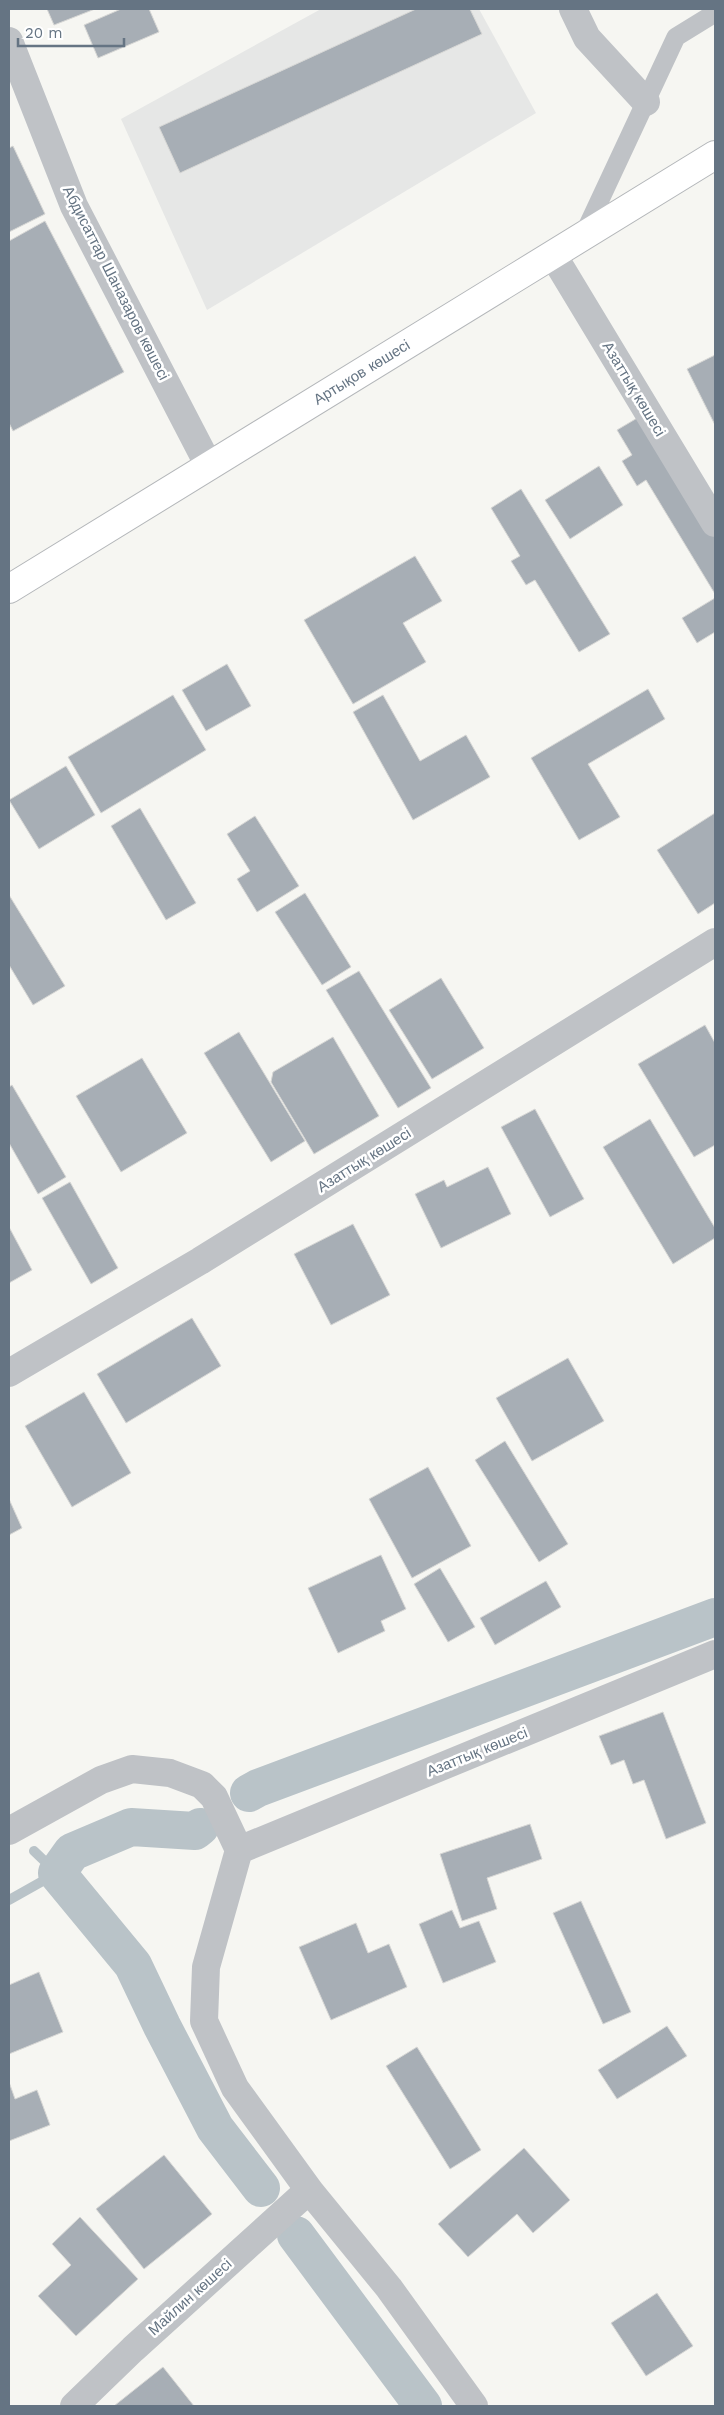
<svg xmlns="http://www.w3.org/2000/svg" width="724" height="2415" font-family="'Work Sans',sans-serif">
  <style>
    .built { fill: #e6e7e6 }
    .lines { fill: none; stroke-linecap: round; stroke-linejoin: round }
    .stream { stroke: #b9c3c8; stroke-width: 10 }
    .canal { stroke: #b9c3c8; stroke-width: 38 }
    .building { fill: #a7aeb5; stroke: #d7d7d5 }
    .trunk-casing { stroke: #b4b7ba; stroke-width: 30 }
    .service { stroke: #bfc2c6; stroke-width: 19 }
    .minor { stroke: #bfc2c6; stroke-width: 28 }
    .trunk { stroke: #fff; stroke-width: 28 }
    .labels { text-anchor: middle; stroke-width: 5; stroke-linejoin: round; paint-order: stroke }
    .street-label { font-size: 15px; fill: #657483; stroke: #fff }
  </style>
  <rect width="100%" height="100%" fill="#f6f6f2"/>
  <!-- built -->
  <path class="built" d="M321 9H479L536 113 207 310 121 119Z"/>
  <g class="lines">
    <!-- stream -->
    <path class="stream" d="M9 1900 57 1873 34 1851"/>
    <!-- canal -->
    <path class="canal" d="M249 1793 258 1788 715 1617
      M200 1827 195 1831 131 1827 72 1852 57 1873 133 1965 162 2026 215 2128 261 2188
      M296 2235 423 2406"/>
  </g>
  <!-- building -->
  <path class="building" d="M47 9H95L54 25Z
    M121 9H149L159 32 98 58 84 25Z
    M416 9H470L482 34 180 173 159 127Z
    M13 146 45 214 9 232V148Z
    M45 221 124 372 13 431 9 423V241Z
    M715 355V425L687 369Z
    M644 414 715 532V594L646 480 637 486 622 461 632 455 617 430Z
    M599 466 623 505 570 539 545 500Z
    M521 489 610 634 579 652 535 580 526 585 511 561 520 556 491 508Z
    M415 556 442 601 403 623 426 662 353 704 304 620Z
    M715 598V632L697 643 682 618Z
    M227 664 251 706 206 731 182 690Z
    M648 689 665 719 588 764 620 817 579 840 531 758Z
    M173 695 206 750 101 813 68 757Z
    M383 695 420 761 466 735 490 777 413 820 353 712Z
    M66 766 95 815 39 849 9 800Z
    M140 808 196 903 166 920 111 826Z
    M715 813V903L698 914 657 850Z
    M255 816 299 886 257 912 237 879 250 871 227 834Z
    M305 893 351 967 322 985 275 912Z
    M9 895 65 986 33 1005 9 965Z
    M359 971 431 1088 398 1108 326 990Z
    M441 978 484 1048 432 1079 389 1010Z
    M705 1025 715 1043V1145L694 1157 638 1064Z
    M239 1032 305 1141 271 1162 204 1053Z
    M333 1037 379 1116 314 1154 271 1082 273 1072Z
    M142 1058 187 1133 121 1172 76 1096Z
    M12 1085 66 1177 38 1194 9 1143V1087Z
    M535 1109 584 1199 550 1217 501 1127Z
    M650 1119 715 1228V1238L673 1264 603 1147Z
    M488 1167 511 1214 441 1248 415 1194 444 1180 447 1187Z
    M70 1182 118 1268 91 1284 42 1198Z
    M353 1224 390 1295 331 1325 294 1254Z
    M9 1227 32 1270 9 1283Z
    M192 1318 221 1366 126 1423 97 1374Z
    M568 1358 604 1421 532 1461 496 1398Z
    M84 1392 131 1473 72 1507 25 1426Z
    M505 1441 568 1544 539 1562 475 1460Z
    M428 1467 471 1546 412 1578 369 1499Z
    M9 1499 22 1528 9 1535Z
    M381 1555 406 1609 381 1621 385 1631 338 1653 308 1588Z
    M440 1568 475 1627 448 1642 414 1584Z
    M546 1581 561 1607 495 1645 480 1618Z
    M663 1712 706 1823 666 1839 644 1780 633 1784 624 1760 611 1765 599 1736Z
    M530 1824 542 1859 487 1878 497 1909 462 1921 440 1854Z
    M581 1901 631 2012 603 2024 553 1913Z
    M452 1910 460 1928 479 1921 496 1962 443 1983 419 1924Z
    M356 1923 368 1953 389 1944 407 1987 331 2020 299 1947Z
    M39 1972 63 2032 9 2054V1985Z
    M667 2026 687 2056 617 2099 598 2070Z
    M417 2047 481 2150 450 2169 386 2066Z
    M9 2082 15 2099 37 2090 50 2125 9 2141Z
    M524 2148 570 2200 533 2233 517 2214 468 2257 438 2224Z
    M164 2155 212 2214 144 2269 96 2209Z
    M80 2217 138 2279 76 2336 38 2296 71 2265 52 2244Z
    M657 2293 693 2346 646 2376 611 2323Z
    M163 2367 194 2406H114Z"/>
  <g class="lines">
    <!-- trunk casing -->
    <g class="trunk-casing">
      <g id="trunk">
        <path id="s1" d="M9 589 715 155"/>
      </g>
    </g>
    <!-- service -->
    <path class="service" d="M583 236 676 37 715 13"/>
    <!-- minor -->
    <path class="minor" d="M573 9 587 38 646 102
      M9 41 74 206 209 466
      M553 255 715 523
      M9 1373 200 1261 715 942
      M9 1831 101 1780 132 1769 170 1773 202 1785 214 1797 239 1850 206 1967 204 2021 235 2088 309 2190 389 2288 474 2406
      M239 1850 715 1654
      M74 2406 133 2349 309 2190"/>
    <!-- trunk -->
    <use href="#trunk" class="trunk"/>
  </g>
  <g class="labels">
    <!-- street labels -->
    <g class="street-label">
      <text transform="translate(116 283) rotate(63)" y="5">Абдисаттар Шаназаров көшесі</text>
      <text dy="5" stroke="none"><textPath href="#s1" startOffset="414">Артықов көшесі</textPath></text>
      <text transform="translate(634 389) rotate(59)" y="5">Азаттық көшесі</text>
      <text transform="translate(364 1160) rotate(-32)" y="5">Азаттық көшесі</text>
      <text transform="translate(477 1752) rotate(-22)" y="5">Азаттық көшесі</text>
      <text transform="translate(190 2297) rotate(-42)" y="5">Майлин көшесі</text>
    </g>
  </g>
  <!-- border -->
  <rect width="724" height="2415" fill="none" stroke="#657483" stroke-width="20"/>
  <!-- scale -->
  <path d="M18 38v8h106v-8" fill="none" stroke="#657483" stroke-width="2.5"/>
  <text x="25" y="38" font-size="15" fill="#657483" stroke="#ffffff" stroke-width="4" paint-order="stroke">20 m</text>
</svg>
